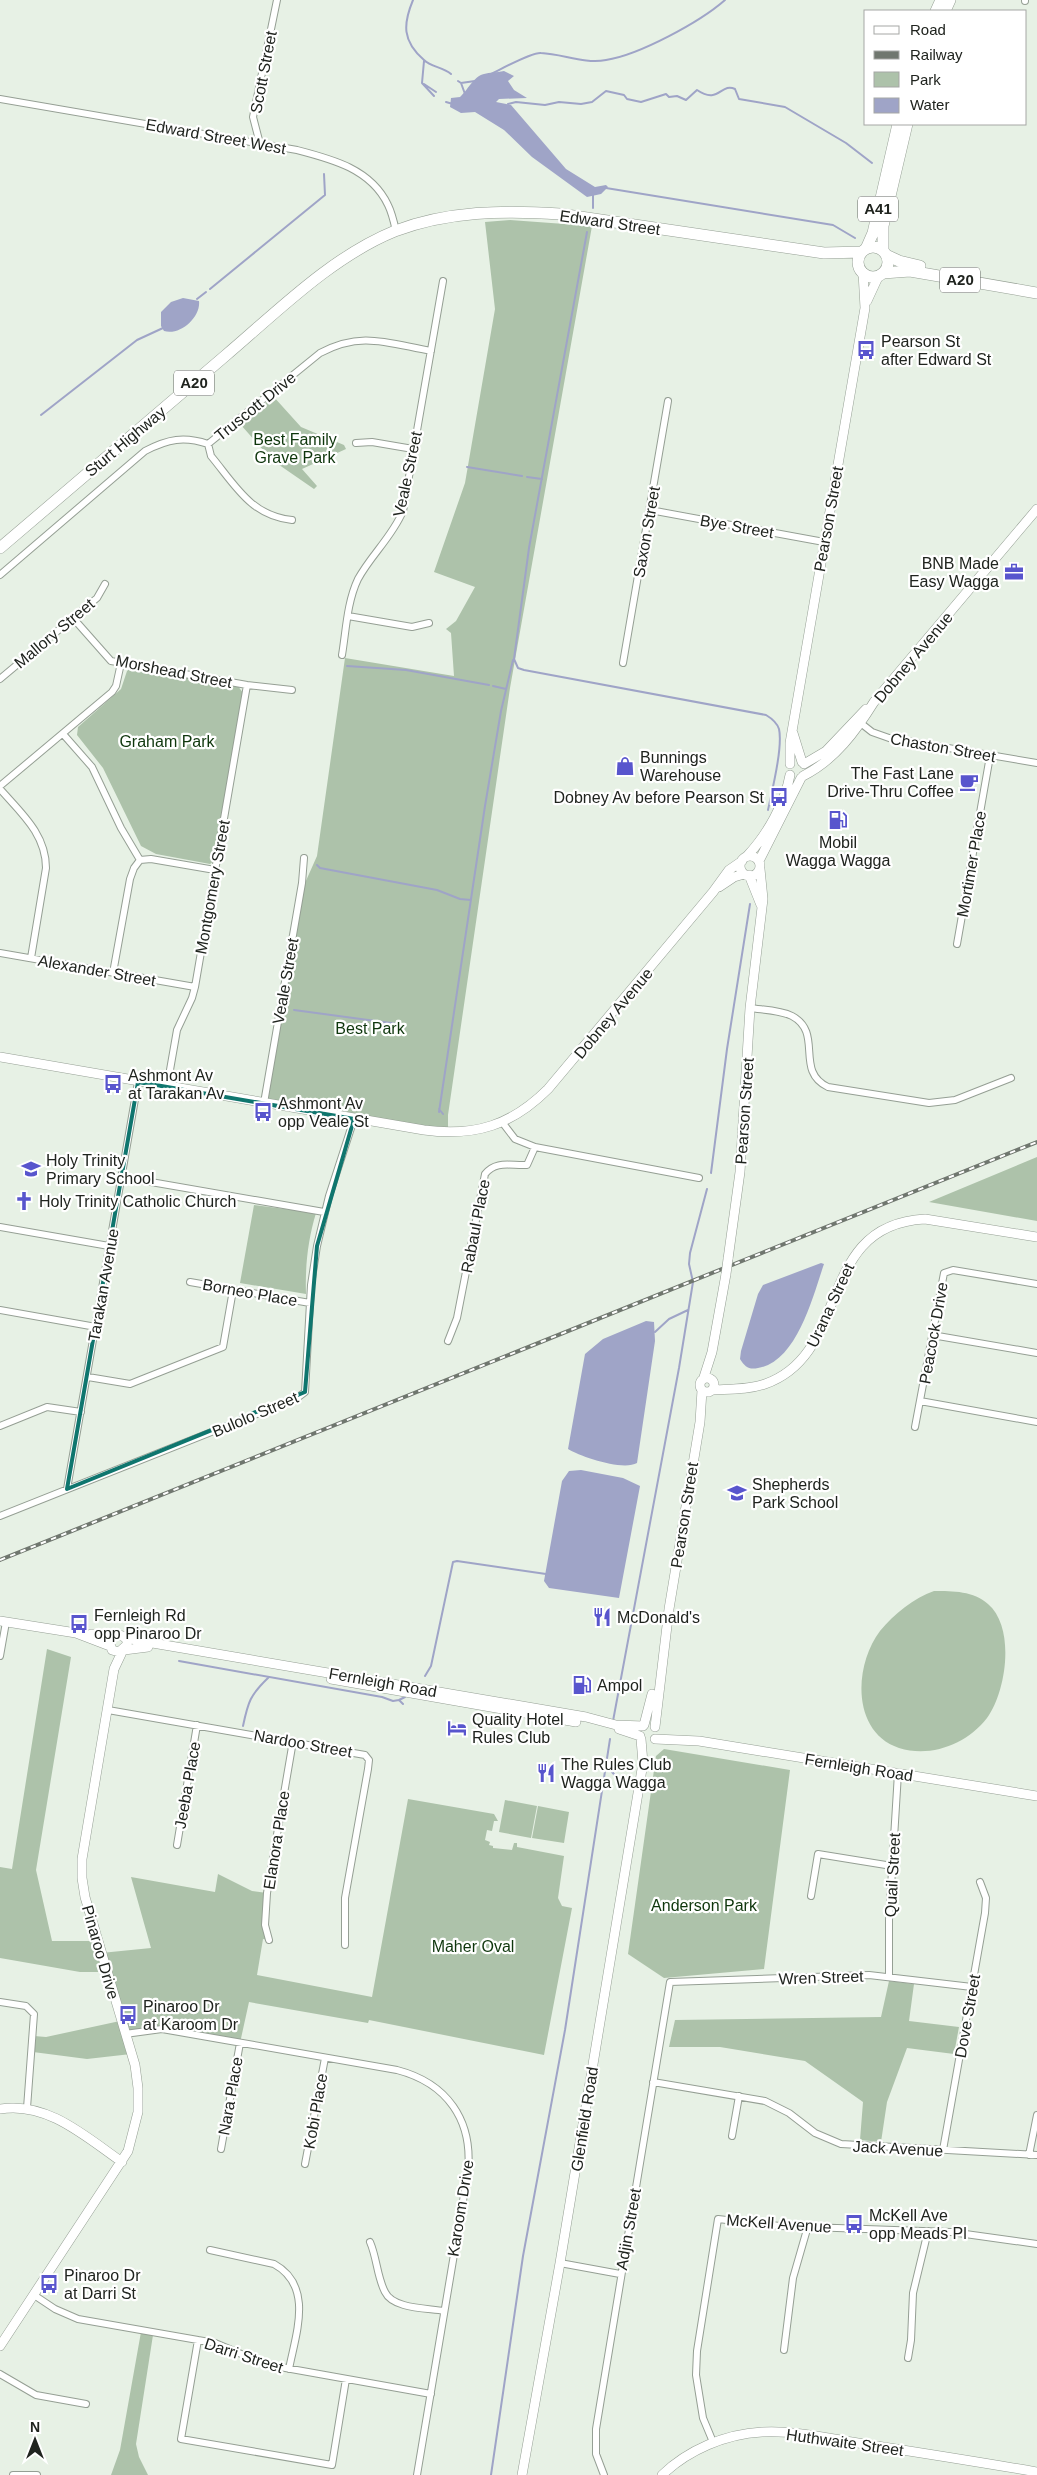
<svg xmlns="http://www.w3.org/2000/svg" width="1037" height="2475" font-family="Arial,sans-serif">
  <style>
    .green { fill: #adc2aa }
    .water { fill: #9fa4c7 }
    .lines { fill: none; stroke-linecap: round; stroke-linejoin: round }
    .stream { stroke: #9fa4c7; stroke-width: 2 }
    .street-casing { stroke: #959f94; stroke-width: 8 }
    .secondary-casing { stroke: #959f94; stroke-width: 10 }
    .highway-casing { stroke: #959f94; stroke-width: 12 }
    .street { stroke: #fff; stroke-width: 6 }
    .secondary { stroke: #fff; stroke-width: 9 }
    .highway { stroke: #fff; stroke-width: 11 }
    .rail-casing { stroke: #70776f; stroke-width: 4 }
    .rail { stroke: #fff; stroke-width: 2; stroke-dasharray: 5.5; stroke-linecap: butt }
    .secondary-bridge-casing { stroke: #959f94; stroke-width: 10; stroke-linecap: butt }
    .secondary-bridge { stroke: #fff; stroke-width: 9 }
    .marked { fill: none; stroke: #0f766e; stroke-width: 4; stroke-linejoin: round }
    .labels { text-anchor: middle; stroke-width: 4.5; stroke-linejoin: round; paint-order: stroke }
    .shield { fill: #fff; stroke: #636662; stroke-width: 1 }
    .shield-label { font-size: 15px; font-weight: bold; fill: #20241f }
    .street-label { font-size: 16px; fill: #20241f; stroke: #fff }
    .poi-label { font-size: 16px; fill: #20241f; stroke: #fff; text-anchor: start }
    .park-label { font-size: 16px; fill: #0e360c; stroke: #fff }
  </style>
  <rect width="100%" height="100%" fill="#e7f1e5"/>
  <!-- green -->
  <path class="green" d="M510 220 592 226 510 688 448 1115V1129L266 1102 305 883 317 856 345 658 454 676 451 633 446 629 456 621 475 587 434 572 465 483 495 309 485 222Z
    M273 396 301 427 344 445 346 449 302 469 317 486 314 489 272 460 241 425Z
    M133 666 238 686 243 693 214 861 210 864 156 854 141 846 103 768 77 735 78 727 121 689 127 671Z
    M1037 1157V1221L929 1202Z
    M254 1205 316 1213C308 1239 305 1267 306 1294L240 1283Z
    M934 1591C953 1591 974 1591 988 1604 1016 1628 1006 1692 987 1718 967 1744 931 1758 899 1748 851 1732 854 1665 880 1631 894 1614 914 1598 934 1591Z
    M47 1649 71 1657 36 1870 52 1941H97L101 1953 151 1948 131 1877 215 1892 218 1874 252 1891 267 1893 265 1925 269 1940 263 1939 257 1975 372 1997 408 1799 494 1814 498 1821H494L492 1831 487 1830 485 1840 490 1842 489 1845 493 1846V1848L512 1850 514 1843H517V1847L564 1856 558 1898 562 1906 572 1908 544 2055 369 2020 368 2023 249 2002 240 2043 162 2029 125 2034 131 2054 87 2059 33 2052 34 2036 46 2037 120 2021 106 1972H80L0 1958V1867L12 1869Z
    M664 1749 790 1770 764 1969 664 1978 628 1954 656 1756Z
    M505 1800 537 1806 531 1838 499 1832Z
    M538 1806 569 1812 564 1843 532 1838Z
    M889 1981 914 1984 909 2021 959 2027 954 2054 907 2048 887 2102 881 2142 860 2140 863 2102 805 2061 720 2047H669L675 2020 881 2017Z
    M141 2332 153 2335 136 2444 139 2457 148 2475H111L120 2450Z"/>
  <!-- water -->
  <path class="water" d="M504 71 514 76 508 81 514 90 527 98 499 99 496 102 511 105 566 169 595 187 606 185 608 187 601 194 587 197 532 157 504 130 475 112 461 113 450 107 451 98 460 97C467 91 474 76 484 74 490 72 496 73 504 71Z
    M183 298 199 301C201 317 180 336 164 331L161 326V312L171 302Z
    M821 1263 824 1264C813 1296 797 1362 758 1368 749 1370 745 1367 740 1359L741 1351 758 1294 763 1285Z
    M646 1321 654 1322 655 1341 637 1463C623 1471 581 1457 568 1449L585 1354 603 1339Z
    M581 1470 623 1478 640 1486 619 1598 549 1588 544 1581 562 1481 569 1471Z"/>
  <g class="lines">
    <!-- stream -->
    <path class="stream" d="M413 0C403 24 402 41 424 60 431 67 443 67 451 74
      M424 61 422 83 434 96
      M489 75C500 70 531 52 541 53 563 54 584 64 606 60 639 55 700 22 725 0
      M458 81 461 83 475 81
      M461 83 465 94
      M424 84 436 92
      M446 102 453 104
      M508 104 516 102 545 105 559 102 581 104 592 102 606 91 624 95 627 99 641 102 666 94 669 97 677 96 686 100 697 90C719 105 721 82 735 89L739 99 785 107 846 143 872 163
      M606 188 833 225 855 238
      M593 208V193
      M587 232 529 548 514 659 518 668 524 670 766 715C771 718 777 723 779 729 783 747 772 791 768 810
      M210 289 325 195 324 174
      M197 299 206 292
      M41 415 137 340 163 328
      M467 467 522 476
      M527 477 542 479
      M347 666 406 670 489 685
      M493 686 506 689
      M317 865 320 868 437 890 460 899 471 900
      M294 1010 398 1024
      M439 1109 443 1114
      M439 1112 485 806 501 711 513 660
      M711 1173 727 1049 750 904
      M655 1332 669 1319 688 1310
      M179 1661 382 1697 393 1701 399 1700
      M425 1676 431 1666 453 1562 457 1561 546 1574
      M403 1704 399 1700 405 1697
      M613 1721 679 1368 693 1282 689 1264 690 1253 707 1189
      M243 1726C248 1702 250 1695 269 1677
      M607 1766 618 1779
      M491 2475 523 2256 565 2030 610 1739"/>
    <!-- street casing -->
    <g class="street-casing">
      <path id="street" d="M1025 1V0
        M0 99 297 150C332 159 371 169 388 205 392 213 394 222 396 231
        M260 144 253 117 277 0
        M356 443 372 442 413 449
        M208 444 320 353C361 331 387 343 431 351
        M208 444 211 456C235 485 251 516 292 520
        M650 510 824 542
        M0 575 145 451C168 439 184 436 208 444
        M348 616 412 627 429 623
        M73 618 111 661 247 685 292 690
        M342 655C346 631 347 602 358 579 371 555 392 537 403 511L443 281
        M623 663 668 401
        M0 679 97 598 105 584
        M858 721 872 732 889 738 1037 763
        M63 734 92 767 121 828 140 860
        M0 786 112 692 116 686 121 663
        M0 789C21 813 46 834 46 868L31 958
        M140 860 151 859 215 870
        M957 944 990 756
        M0 953 195 987
        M113 973 130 879 134 868 140 860
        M750 1008C764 1010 780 1010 792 1016 824 1033 794 1071 828 1087L929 1103 955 1100 1011 1078
        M167 1087 177 1030 192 998 195 987 247 685
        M264 1103 302 883 304 858
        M502 1122 515 1139 535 1147 699 1178
        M122 1177 324 1212
        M0 1227 109 1246
        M190 1282 310 1303
        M0 1310 96 1327
        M932 1335 1037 1353
        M448 1341 457 1318 485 1174C496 1160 511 1166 527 1165L535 1147
        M88 1377 130 1384 223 1347 233 1290
        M920 1401 1037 1422
        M0 1426 47 1407 81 1412
        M915 1427 944 1273 953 1270 1037 1284
        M67 1489 138 1082
        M0 1516 297 1398 305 1392 311 1285 317 1246 329 1196 354 1119
        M0 1656 6 1622
        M108 1710 365 1755 369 1760 368 1769 345 1898V1945
        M177 1845 197 1725
        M811 1896 818 1854 892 1866
        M269 1940 265 1925 267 1893 293 1741
        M889 1977V1920L898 1773
        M0 2002 26 2006 34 2014 27 2108
        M125 2034 162 2029 397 2070C447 2083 473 2120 468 2171L417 2475
        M653 2082 765 2101 789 2113 815 2133 841 2144 1037 2155
        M732 2136 739 2096
        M221 2149 240 2043
        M943 2150 985 1913 986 1898 980 1882
        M1029 2155 1037 2115
        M305 2164 325 2058
        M370 2242C377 2258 377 2277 385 2292 393 2309 427 2308 444 2311
        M210 2250 274 2264C314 2286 296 2333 289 2369
        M560 2263 620 2274
        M34 2295 55 2309 78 2319 215 2343 258 2361 280 2367 431 2394
        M198 2340 181 2439 332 2465 346 2379
        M784 2350 793 2278 808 2226
        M908 2358 911 2340 913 2293 928 2231
        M0 2374 36 2395 86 2404
        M713 2442 703 2418 696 2375 697 2351 718 2219 780 2226 951 2232 1037 2244
        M13 2475H37
        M604 2475 596 2454V2429L670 1982 869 1975 972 1987"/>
    </g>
    <!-- secondary casing -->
    <g class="secondary-casing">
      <path id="secondary" d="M867 301 879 275
        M793 733 802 762
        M790 764V743L865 308 863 272
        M804 764 826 751 866 709
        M803 776C835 760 856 731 874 702L1037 509
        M747 856C767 835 785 803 790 775
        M740 866a10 10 0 1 1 20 0a10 10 0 1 1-20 0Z
        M759 861 801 778
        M749 875 761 905
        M719 887 734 877 744 874
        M0 1057 424 1130C475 1137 512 1125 548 1089L713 892 729 870 742 861
        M728 1259 740 1172 750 1008 763 899 760 869
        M704 1377 712 1352 726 1274
        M700 1385a7 7 0 1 1 14 0a7 7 0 1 1-14 0Z
        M712 1390C729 1389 748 1390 765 1384 853 1353 814 1225 925 1219L1037 1237
        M0 1621 76 1633 110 1646
        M91 1634 119 1635C125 1636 128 1640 127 1645L119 1652 112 1650 110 1644 112 1638 117 1635
        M123 1636 135 1640 586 1717 616 1725 643 1726
        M124 1650 148 1647
        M331 1679 576 1722
        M644 1725 652 1694
        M655 1727 669 1609 700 1422 702 1390
        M619 1729 640 1736
        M655 1739 699 1741 1037 1796
        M0 2109C47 2101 86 2137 122 2162
        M0 2346 128 2151 138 2112V2088L135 2065 85 1897 82 1878V1859L114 1669 122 1652
        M522 2475 560 2263 643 1763 641 1739
        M662 2475C688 2450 725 2434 762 2432 795 2430 831 2439 864 2444 922 2453 979 2462 1037 2472"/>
    </g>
    <!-- highway casing -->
    <g class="highway-casing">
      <path id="highway" d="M936 11 941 0
        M945 11 950 0
        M858 262a15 15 0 1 1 30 0a15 15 0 1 1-30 0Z
        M866 249 873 233 898 124
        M883 251V226L907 124
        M886 255 899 261 920 266
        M883 273 910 271 1037 293
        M0 548C75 484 150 420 225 356 277 312 331 257 395 231 447 211 505 210 560 214L824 253 862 252"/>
    </g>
    <!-- street -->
    <use href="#street" class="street"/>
    <!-- secondary -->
    <use href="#secondary" class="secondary"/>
    <!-- highway -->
    <use href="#highway" class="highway"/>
    <!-- rail casing -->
    <g class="rail-casing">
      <path id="rail" d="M0 1560 1037 1142"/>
    </g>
    <!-- rail -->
    <use href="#rail" class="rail"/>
    <!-- secondary-bridge casing -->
    <g class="secondary-bridge-casing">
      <path id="secondary-bridge" d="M726 1274 728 1259"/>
    </g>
    <!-- secondary-bridge -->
    <use href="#secondary-bridge" class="secondary-bridge"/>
  </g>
  <!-- marked area -->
  <path class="marked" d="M138 1082 354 1119 317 1246 305 1392 67 1489Z"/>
  <!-- icons -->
  <defs>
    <g id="bus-bare" transform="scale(1.5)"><path d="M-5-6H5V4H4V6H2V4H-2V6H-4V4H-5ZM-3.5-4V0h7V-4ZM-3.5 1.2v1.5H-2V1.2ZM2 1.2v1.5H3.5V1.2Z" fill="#5855cd" stroke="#fff" stroke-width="2.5" paint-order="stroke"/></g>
    <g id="office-bare" transform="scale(1.5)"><path d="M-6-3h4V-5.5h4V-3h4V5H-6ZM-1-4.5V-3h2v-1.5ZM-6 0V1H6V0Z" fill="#5855cd" stroke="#fff" stroke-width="2.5" paint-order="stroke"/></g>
    <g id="shop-bare" transform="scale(1.5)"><path d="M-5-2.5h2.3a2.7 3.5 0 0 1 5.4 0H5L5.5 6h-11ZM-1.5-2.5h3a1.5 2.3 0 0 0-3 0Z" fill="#5855cd" stroke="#fff" stroke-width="2.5" paint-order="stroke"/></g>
    <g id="cafe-bare" transform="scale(1.5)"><path d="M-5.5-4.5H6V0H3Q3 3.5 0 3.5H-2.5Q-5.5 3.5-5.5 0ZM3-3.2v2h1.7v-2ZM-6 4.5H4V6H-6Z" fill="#5855cd" stroke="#fff" stroke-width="2.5" paint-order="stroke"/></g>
    <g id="fuel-bare" transform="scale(1.5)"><path d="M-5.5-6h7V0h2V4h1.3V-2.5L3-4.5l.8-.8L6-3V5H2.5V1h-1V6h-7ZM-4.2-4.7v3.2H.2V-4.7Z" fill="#5855cd" stroke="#fff" stroke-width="2.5" paint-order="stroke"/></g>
    <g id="school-bare" transform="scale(1.5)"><path d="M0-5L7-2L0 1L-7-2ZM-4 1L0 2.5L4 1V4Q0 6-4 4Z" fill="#5855cd" stroke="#fff" stroke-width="2.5" paint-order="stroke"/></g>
    <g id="church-bare" transform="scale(1.5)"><path d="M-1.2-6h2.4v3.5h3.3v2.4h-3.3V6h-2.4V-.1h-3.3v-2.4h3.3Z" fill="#5855cd" stroke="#fff" stroke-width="2.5" paint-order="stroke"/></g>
    <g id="restaurant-bare" transform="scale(1.5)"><path d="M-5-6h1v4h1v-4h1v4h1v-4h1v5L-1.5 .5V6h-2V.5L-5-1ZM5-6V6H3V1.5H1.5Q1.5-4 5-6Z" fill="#5855cd" stroke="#fff" stroke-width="2.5" paint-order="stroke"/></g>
    <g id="hotel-bare" transform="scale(1.5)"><path d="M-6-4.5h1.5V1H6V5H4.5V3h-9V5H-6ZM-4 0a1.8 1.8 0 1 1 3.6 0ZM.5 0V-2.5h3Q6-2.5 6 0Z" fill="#5855cd" stroke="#fff" stroke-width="2.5" paint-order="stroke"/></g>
  </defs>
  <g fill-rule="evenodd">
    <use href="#bus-bare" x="866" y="350"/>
    <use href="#office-bare" x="1014" y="572"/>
    <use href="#shop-bare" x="625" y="766"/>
    <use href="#cafe-bare" x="969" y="782"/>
    <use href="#bus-bare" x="779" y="797"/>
    <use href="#fuel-bare" x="838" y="820"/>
    <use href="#bus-bare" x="113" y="1084"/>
    <use href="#bus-bare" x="263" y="1112"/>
    <use href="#school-bare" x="31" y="1169"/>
    <use href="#church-bare" x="24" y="1201"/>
    <use href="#school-bare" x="737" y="1493"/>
    <use href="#restaurant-bare" x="602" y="1617"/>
    <use href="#bus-bare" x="79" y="1624"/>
    <use href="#fuel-bare" x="582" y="1685"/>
    <use href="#hotel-bare" x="457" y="1728"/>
    <use href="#restaurant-bare" x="546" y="1773"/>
    <use href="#bus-bare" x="128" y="2015"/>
    <use href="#bus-bare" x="854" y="2224"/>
    <use href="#bus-bare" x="49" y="2284"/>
  </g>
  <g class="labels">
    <!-- shield labels -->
    <g class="shield">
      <rect x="858" y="196.5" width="40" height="25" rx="4"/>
      <rect x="940" y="267.5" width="40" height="25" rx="4"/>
      <rect x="174" y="370.5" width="40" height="25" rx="4"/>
    </g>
    <g class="shield-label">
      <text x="878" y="214">A41</text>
      <text x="960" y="285">A20</text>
      <text x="194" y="388">A20</text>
    </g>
    <!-- street labels -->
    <g class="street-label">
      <text transform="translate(263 72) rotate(-79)" y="6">Scott Street</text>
      <text transform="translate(216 136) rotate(10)" y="6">Edward Street West</text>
      <text transform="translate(610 222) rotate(8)" y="6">Edward Street</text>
      <text transform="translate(255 406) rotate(-39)" y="6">Truscott Drive</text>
      <text transform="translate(125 441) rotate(-40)" y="6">Sturt Highway</text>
      <text transform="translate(407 474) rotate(-78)" y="6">Veale Street</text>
      <text transform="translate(828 519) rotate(-80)" y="6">Pearson Street</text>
      <text transform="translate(737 526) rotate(10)" y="6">Bye Street</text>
      <text transform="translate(646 532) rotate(-80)" y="6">Saxon Street</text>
      <text transform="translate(54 633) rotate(-40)" y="6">Mallory Street</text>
      <text transform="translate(913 657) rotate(-50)" y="6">Dobney Avenue</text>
      <text transform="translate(174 671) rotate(11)" y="6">Morshead Street</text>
      <text transform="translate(943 747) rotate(10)" y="6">Chaston Street</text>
      <text transform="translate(971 864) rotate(-80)" y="6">Mortimer Place</text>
      <text transform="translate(212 887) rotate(-80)" y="6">Montgomery Street</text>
      <text transform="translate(97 970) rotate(10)" y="6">Alexander Street</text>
      <text transform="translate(285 981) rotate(-80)" y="6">Veale Street</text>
      <text transform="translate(613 1013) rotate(-50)" y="6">Dobney Avenue</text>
      <text transform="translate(744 1111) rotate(-86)" y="6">Pearson Street</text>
      <text transform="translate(475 1226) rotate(-79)" y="6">Rabaul Place</text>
      <text transform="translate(103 1285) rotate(-80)" y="6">Tarakan Avenue</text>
      <text transform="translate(250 1292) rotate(10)" y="6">Borneo Place</text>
      <text transform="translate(830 1305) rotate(-65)" y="6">Urana Street</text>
      <text transform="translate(933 1333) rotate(-80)" y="6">Peacock Drive</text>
      <text transform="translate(255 1414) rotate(-23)" y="6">Bulolo Street</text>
      <text transform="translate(684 1515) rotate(-81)" y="6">Pearson Street</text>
      <text transform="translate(383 1682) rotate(10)" y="6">Fernleigh Road</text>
      <text transform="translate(303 1743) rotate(10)" y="6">Nardoo Street</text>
      <text transform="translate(859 1767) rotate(9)" y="6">Fernleigh Road</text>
      <text transform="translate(187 1785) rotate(-80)" y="6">Jeeba Place</text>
      <text transform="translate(276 1840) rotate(-81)" y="6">Elanora Place</text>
      <text transform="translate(892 1875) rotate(-87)" y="6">Quail Street</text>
      <text transform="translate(101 1952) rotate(74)" y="6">Pinaroo Drive</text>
      <text transform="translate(821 1977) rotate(-2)" y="6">Wren Street</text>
      <text transform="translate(967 2016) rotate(-80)" y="6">Dove Street</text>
      <text transform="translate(230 2096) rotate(-80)" y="6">Nara Place</text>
      <text transform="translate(315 2111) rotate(-80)" y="6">Kobi Place</text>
      <text transform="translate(584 2119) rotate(-81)" y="6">Glenfield Road</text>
      <text transform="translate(898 2148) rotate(3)" y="6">Jack Avenue</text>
      <text transform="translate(460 2208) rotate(-81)" y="6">Karoom Drive</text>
      <text transform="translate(779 2223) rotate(4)" y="6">McKell Avenue</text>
      <text transform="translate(628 2229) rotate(-80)" y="6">Adjin Street</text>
      <text transform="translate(244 2355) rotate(18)" y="6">Darri Street</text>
      <text transform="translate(845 2442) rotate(8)" y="6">Huthwaite Street</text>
    </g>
    <!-- poi labels -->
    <g class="poi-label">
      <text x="881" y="347">Pearson St<tspan x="881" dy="18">after Edward St</tspan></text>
      <text x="999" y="569" text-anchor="end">BNB Made<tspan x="999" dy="18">Easy Wagga</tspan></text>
      <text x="640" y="763">Bunnings<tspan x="640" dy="18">Warehouse</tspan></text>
      <text x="954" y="779" text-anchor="end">The Fast Lane<tspan x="954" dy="18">Drive-Thru Coffee</tspan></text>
      <text x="764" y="803" text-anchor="end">Dobney Av before Pearson St</text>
      <text x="838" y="848" text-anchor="middle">Mobil<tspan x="838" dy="18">Wagga Wagga</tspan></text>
      <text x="128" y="1081">Ashmont Av<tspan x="128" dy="18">at Tarakan Av</tspan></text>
      <text x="278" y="1109">Ashmont Av<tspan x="278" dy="18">opp Veale St</tspan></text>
      <text x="46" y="1166">Holy Trinity<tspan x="46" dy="18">Primary School</tspan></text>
      <text x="39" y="1207">Holy Trinity Catholic Church</text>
      <text x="752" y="1490">Shepherds<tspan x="752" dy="18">Park School</tspan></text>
      <text x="94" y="1621">Fernleigh Rd<tspan x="94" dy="18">opp Pinaroo Dr</tspan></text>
      <text x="617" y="1623">McDonald's</text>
      <text x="597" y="1691">Ampol</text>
      <text x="472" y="1725">Quality Hotel<tspan x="472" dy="18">Rules Club</tspan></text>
      <text x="561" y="1770">The Rules Club<tspan x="561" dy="18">Wagga Wagga</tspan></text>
      <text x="143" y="2012">Pinaroo Dr<tspan x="143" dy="18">at Karoom Dr</tspan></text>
      <text x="869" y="2221">McKell Ave<tspan x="869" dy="18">opp Meads Pl</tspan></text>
      <text x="64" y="2281">Pinaroo Dr<tspan x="64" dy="18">at Darri St</tspan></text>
    </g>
    <!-- park labels -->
    <g class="park-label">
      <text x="295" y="445">Best Family<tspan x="295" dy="18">Grave Park</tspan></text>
      <text x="167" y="747">Graham Park</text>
      <text x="370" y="1034">Best Park</text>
      <text x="704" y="1911">Anderson Park</text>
      <text x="473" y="1952">Maher Oval</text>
    </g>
  </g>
  <!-- legend -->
  <rect x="864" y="10" width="162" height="115" fill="#ffffff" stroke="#a6a7a5"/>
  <rect x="874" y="26" width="25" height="8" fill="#ffffff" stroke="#a6a7a5"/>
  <text x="910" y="35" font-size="15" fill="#20241f">Road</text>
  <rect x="874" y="51" width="25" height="8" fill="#70776f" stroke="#a6a7a5"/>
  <text x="910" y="60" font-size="15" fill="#20241f">Railway</text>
  <rect x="874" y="72" width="25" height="15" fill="#adc2aa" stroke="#a6a7a5"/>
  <text x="910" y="85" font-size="15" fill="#20241f">Park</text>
  <rect x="874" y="98" width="25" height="15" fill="#9fa4c7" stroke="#a6a7a5"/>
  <text x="910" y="110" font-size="15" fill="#20241f">Water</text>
  <!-- north arrow -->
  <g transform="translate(35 2440)" stroke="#ffffff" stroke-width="4" paint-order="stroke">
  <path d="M0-4L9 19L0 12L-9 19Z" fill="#20241f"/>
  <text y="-8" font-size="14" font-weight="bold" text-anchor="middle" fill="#20241f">N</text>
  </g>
</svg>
